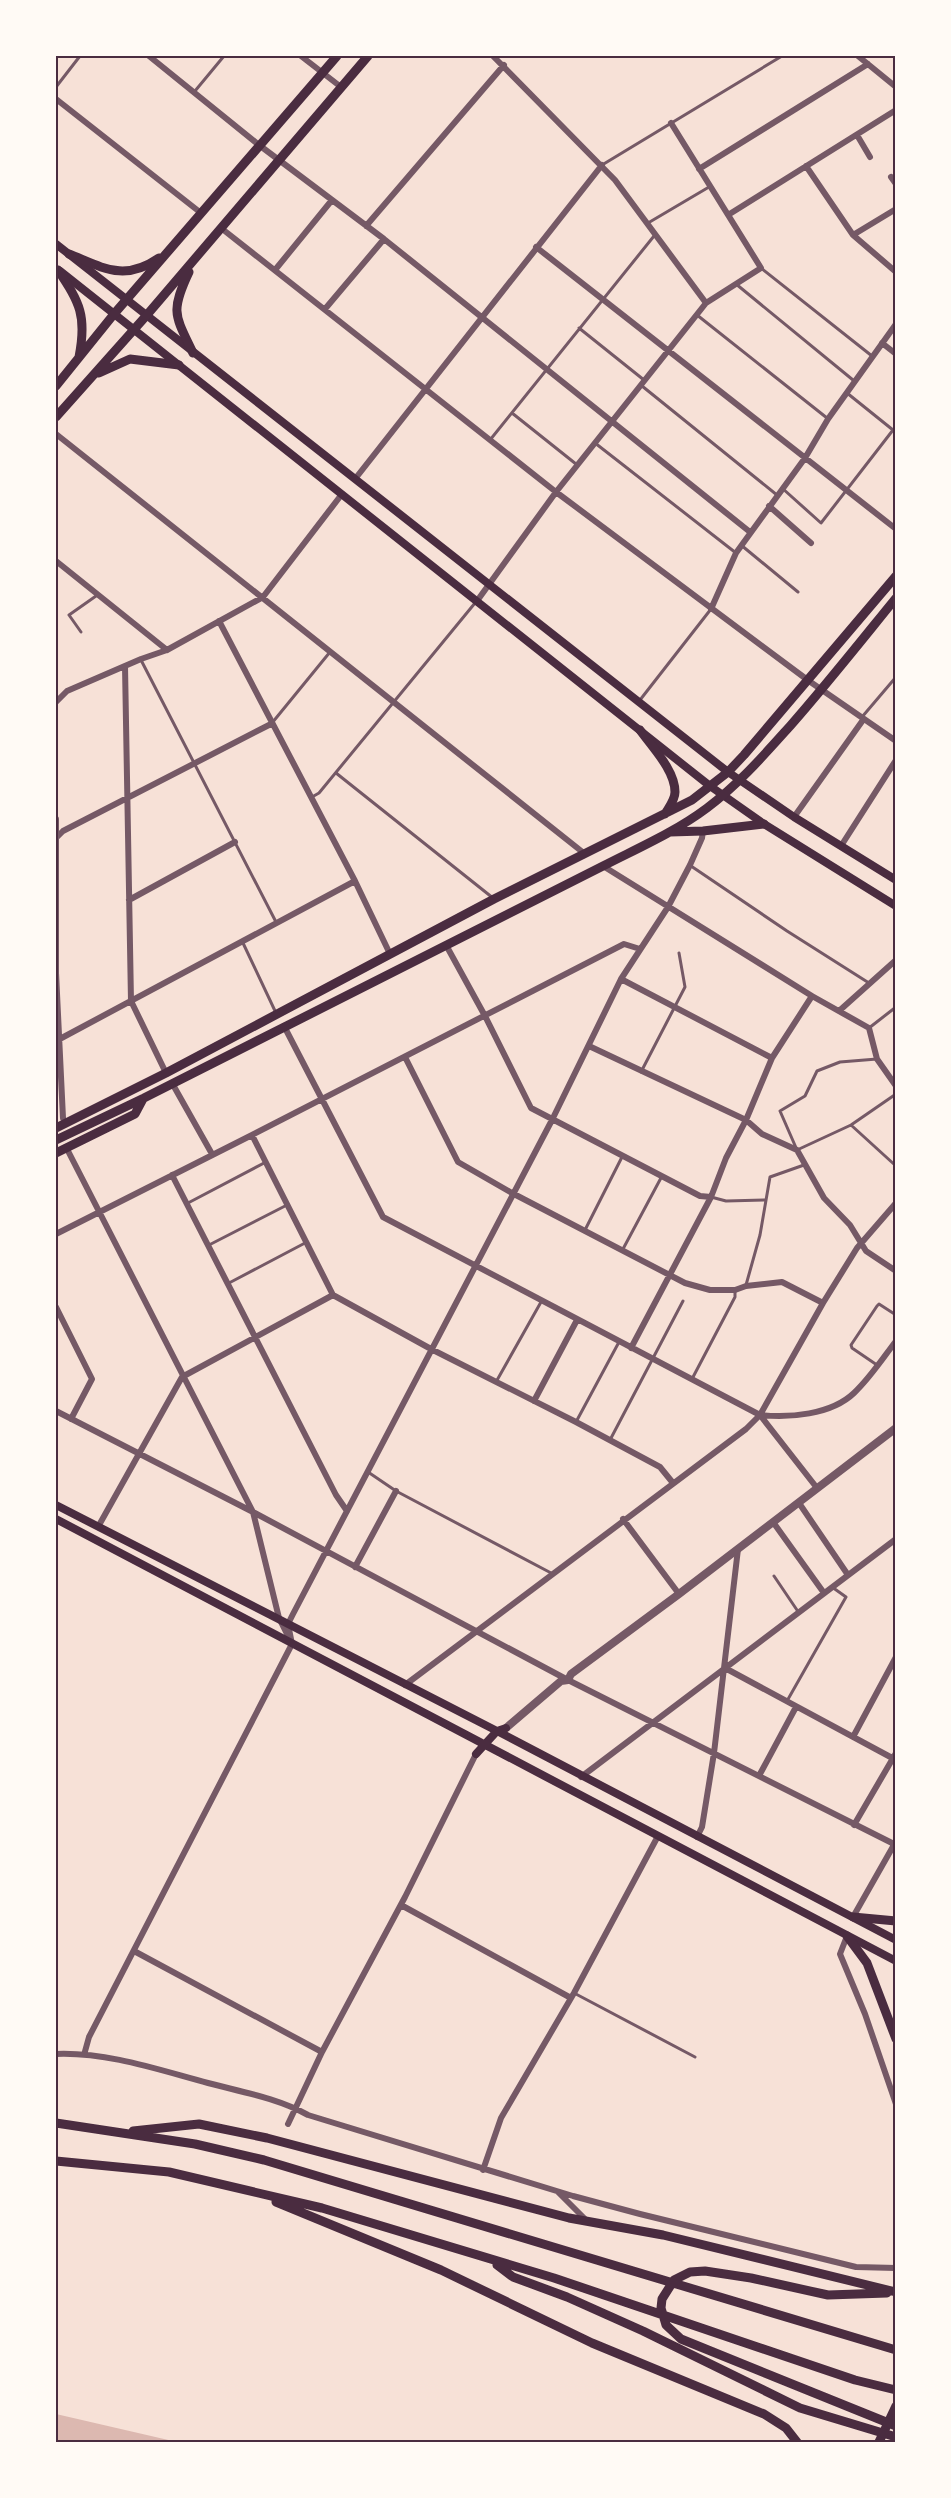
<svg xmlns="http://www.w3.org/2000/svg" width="951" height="2498" font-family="Inter,sans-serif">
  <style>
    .water { fill: #dcb8b0 }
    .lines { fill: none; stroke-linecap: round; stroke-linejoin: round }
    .service { stroke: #755966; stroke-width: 3 }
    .minor { stroke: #755966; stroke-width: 6 }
    .tertiary { stroke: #755966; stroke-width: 8 }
    .secondary { stroke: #4a2c40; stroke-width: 8 }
    .primary { stroke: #4a2c40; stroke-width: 9 }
    .trunk { stroke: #4a2c40; stroke-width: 9 }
    .neatline { fill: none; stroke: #4a2c40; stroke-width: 2 }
  </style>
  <rect width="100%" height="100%" fill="#f7e1d7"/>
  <!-- water -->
  <path class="water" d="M56 2414 177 2442H56Z"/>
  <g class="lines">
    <!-- service -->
    <path class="service" d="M56 87 80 56
      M195 91 224 56
      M602 165 782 56
      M648 223 709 187
      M761 268 872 356
      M736 284 853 380
      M697 315 827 418
      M579 328 644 380
      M642 386 777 495
      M512 413 576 464
      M490 440 654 236
      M595 443 736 553
      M782 488 821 523 893 430 847 393
      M741 545 798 592
      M81 632 69 615 96 596
      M141 660 276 922
      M640 700 711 609
      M862 717 896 677
      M272 723 330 652
      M336 773 493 898
      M312 797 319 793 475 603
      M691 866 787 931 869 983
      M243 943 276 1013
      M869 1028 896 1007
      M877 1059 840 1062 817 1071 805 1096 780 1111 797 1150 851 1125 896 1094
      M641 1072 685 987 679 953
      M851 1125 896 1166
      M711 1197 726 1201 766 1200
      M188 1203 266 1162
      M585 1230 622 1157
      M209 1245 287 1205
      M623 1249 662 1176
      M229 1283 305 1243
      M746 1285 760 1235 770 1177 804 1165
      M877 1365 852 1348 851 1345 877 1306 879 1304 896 1315
      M692 1379 735 1297V1290
      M496 1382 541 1302
      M576 1422 619 1342
      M610 1440 683 1301
      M368 1472 396 1491 553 1574
      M774 1576 799 1613
      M787 1701 846 1597 832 1587
      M574 1993 695 2057"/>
    <!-- minor -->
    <path class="minor" d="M149 56 259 145 384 239 750 532
      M301 56 341 87
      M493 56 615 180 706 303
      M858 56 896 87
      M56 99 201 213
      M857 135 870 157
      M806 166 853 235 896 272
      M699 169 868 64
      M891 177 896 184
      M728 215 896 110
      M366 226 504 65
      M221 228 556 492 809 681 896 741
      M853 235 896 209
      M536 247 896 529
      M275 270 332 200
      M325 309 384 239
      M882 343 896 354
      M56 434 585 854
      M355 479 602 165
      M769 506 811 543
      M56 561 167 650
      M477 601 556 492 706 303 761 268 671 123
      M711 609 736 553 805 458 828 419 896 324
      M219 621 355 881 390 954
      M125 666 131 1001 166 1073
      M56 702 67 691 141 659 167 650 263 597 342 494
      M794 817 863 720
      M56 819V973L63 1118
      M56 838 63 831 271 724
      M841 846 896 760
      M603 866 812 996 869 1028 877 1059 896 1086
      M129 900 235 842
      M446 945 485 1016 531 1108 700 1196 711 1197
      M621 979 772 1058
      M839 1011 896 960
      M284 1026 383 1217 760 1415 817 1488
      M56 1041 355 881
      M589 1046 746 1120 762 1134 797 1150 824 1198 850 1225 866 1251 896 1271
      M405 1057 458 1162 512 1193 685 1283 710 1290H735L746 1286 782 1282 823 1303
      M172 1083 212 1154
      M252 1135 333 1295 431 1349 576 1422 660 1467 673 1483
      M66 1147 253 1512 279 1618 289 1638
      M172 1175 336 1495 347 1511
      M56 1234 252 1135 624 944 640 949
      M56 1307 92 1379 71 1419
      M631 1348 711 1197 726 1158 746 1120 772 1058 812 996
      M534 1401 577 1320
      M56 1411 253 1512 568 1680 896 1845
      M760 1415C789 1418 831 1415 854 1393 870 1378 883 1358 896 1341
      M799 1503 848 1575
      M623 1519 679 1594
      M773 1522 824 1593
      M98 1527 182 1377 333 1295
      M355 1567 396 1491
      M292 1644 288 1624 293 1614 552 1120 621 979 668 907 690 865 702 838 703 831
      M725 1668 896 1760
      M405 1685 746 1429 760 1415 823 1303 857 1248 896 1203
      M853 1737 896 1657
      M760 1774 796 1707
      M581 1777 896 1539
      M854 1825 896 1753
      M697 1837 702 1827 714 1753 738 1549
      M401 1905 571 1998
      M853 1917 895 1843
      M847 1936 840 1954 865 2014 896 2104
      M134 1951 322 2052
      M56 2054C108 2052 159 2070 208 2083 242 2092 277 2098 308 2115L573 2196 640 2214 856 2267 896 2268
      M84 2055 89 2037 292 1644
      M288 2124 322 2052 405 1897 476 1754
      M483 2170 501 2118 574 1993 658 1836
      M558 2192 587 2221"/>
    <!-- tertiary -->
    <path class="tertiary" d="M506 1728 561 1681 568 1680 571 1674 679 1594 896 1428"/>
    <!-- secondary -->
    <path class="secondary" d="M56 244 728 772 794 817 896 880
      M60 271 710 786 764 824 896 906
      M56 1505 497 1731 896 1940
      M56 1519 896 1961
      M476 1754 497 1731 506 1728"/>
    <!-- primary -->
    <path class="primary" d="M69 254C104 268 124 282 159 258
      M58 270C80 303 87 316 79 357
      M189 272C170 312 175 315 193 353
      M99 373 130 359 179 365
      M56 386 114 314 337 56
      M56 417 146 316 368 56
      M640 730C652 747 675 770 675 792 675 800 669 807 665 814
      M670 832 703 831 764 824
      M56 1128 166 1073 494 899 692 800 728 772 744 755 896 576
      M56 1140 144 1098 603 866C638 848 675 832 707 808 739 784 764 755 791 725 827 684 861 641 896 598
      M56 1153 135 1114 143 1099
      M853 1917 896 1921
      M879 2442 896 2406"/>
    <!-- trunk -->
    <path class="trunk" d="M847 1936 867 1963 896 2039
      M56 2123 195 2144 264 2160 896 2350
      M133 2131 199 2124 267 2138 569 2218 663 2235 896 2292
      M56 2161 169 2172 322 2208 554 2278 855 2380 896 2390
      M276 2202 441 2270 592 2343 764 2414 786 2428 797 2442
      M497 2265 513 2277 567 2297 643 2331 800 2408 896 2437
      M887 2293 828 2295 751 2278 705 2271 690 2272 674 2280 662 2299 661 2308 666 2325 681 2339 896 2426"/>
  </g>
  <!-- border -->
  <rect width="951" height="2498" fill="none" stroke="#fffaf5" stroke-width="114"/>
  <rect x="57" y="57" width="837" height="2384" class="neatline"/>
</svg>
